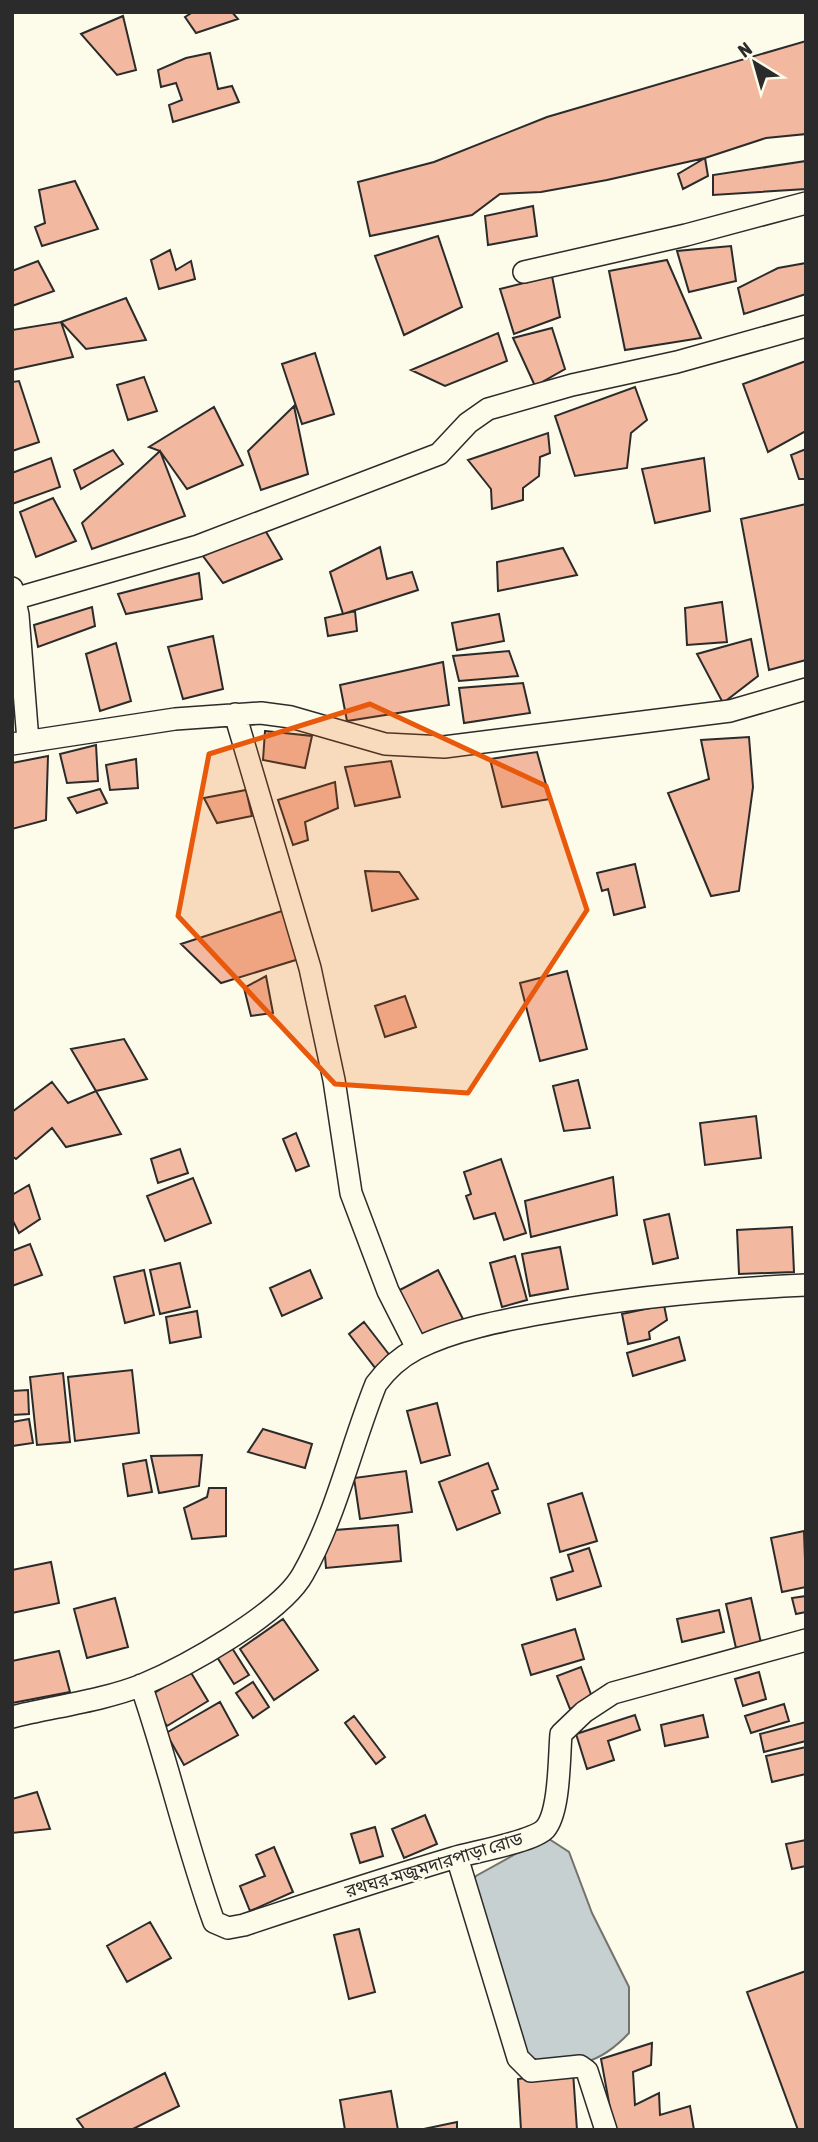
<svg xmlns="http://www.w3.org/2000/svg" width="818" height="2142" font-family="'Asap Condensed','Noto Sans Bengali',sans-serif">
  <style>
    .water { fill: #c7d0d0; stroke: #74746e; stroke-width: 2 }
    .building { fill: #f2b8a0; stroke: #2b2b2b; stroke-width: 2 }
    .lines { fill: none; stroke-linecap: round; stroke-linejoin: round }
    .street-casing { stroke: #2b2b2b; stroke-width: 24 }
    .street { stroke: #fdfbea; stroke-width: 21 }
    .marked { fill: #e8590c; fill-opacity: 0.2; stroke: #e8590c; stroke-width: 5; stroke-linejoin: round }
    .labels { text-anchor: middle; stroke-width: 5; stroke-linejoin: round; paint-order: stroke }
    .street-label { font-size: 18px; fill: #2b2b2b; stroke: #fdfbea }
  </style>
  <rect width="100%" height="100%" fill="#fdfbea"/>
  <!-- water -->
  <path class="water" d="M546 1837 569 1852 592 1913 629 1987V2033C599 2065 576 2068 534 2063L519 2045 469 1888 476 1876Z"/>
  <!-- building -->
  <path class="building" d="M193 12H232L238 19 196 33 185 17Z
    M123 16 136 70 117 75 81 34Z
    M806 41V134L766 138 705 158 607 180 541 192 500 194 472 215 370 236 358 182 434 162 547 117Z
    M210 53 218 89 232 86 239 102 173 122 169 105 182 100 176 83 161 87 158 70 186 58Z
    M705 158 708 176 683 189 678 174Z
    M806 161V189L713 195V175Z
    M75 181 98 229 42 246 35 227 45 223 39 190Z
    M533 206 537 236 488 245 485 216Z
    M438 236 462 307 404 335 375 256Z
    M731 246 736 281 689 292 677 251Z
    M170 250 176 270 191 261 195 279 159 289 151 260Z
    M667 260 701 338 625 350 609 271Z
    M38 261 54 291 12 306V271Z
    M806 263V294L744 314 738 288 778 268Z
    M552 276 560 317 514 334 500 289Z
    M126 298 146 340 86 349 61 322Z
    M61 322 73 357 12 370V330Z
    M552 328 565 369 535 386 513 338Z
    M498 333 507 361 445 386 411 370Z
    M315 353 334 414 302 424 282 364Z
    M806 361V431L768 452 743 384Z
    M144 377 157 411 128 420 117 385Z
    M19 381 39 442 12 451V382Z
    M635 387 647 420 631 433 627 468 575 476 555 416Z
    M294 406 308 474 261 490 248 451Z
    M214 407 243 465 187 489 160 451 149 447Z
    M548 433 550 453 540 457 539 476 523 488V500L492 509 491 489 468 460Z
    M806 449V479H799L791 455Z
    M113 450 123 464 81 489 74 470Z
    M160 451 185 516 92 549 82 523Z
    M51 458 60 487 12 504V473Z
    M704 458 710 511 655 523 642 469Z
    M53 498 76 541 36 557 20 512Z
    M806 504V660L769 670 741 519Z
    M262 525 282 559 223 583 203 556Z
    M380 547 387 579 412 572 418 590 343 614 330 572Z
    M563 548 577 575 498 591 497 562Z
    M199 573 202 599 126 614 118 594Z
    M722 602 727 642 687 645 685 608Z
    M92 607 95 626 38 647 34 625Z
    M355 611 357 631 328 636 325 618Z
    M499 614 504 641 457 650 452 623Z
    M213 636 223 689 183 699 168 647Z
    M751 639 758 676 723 703 697 654Z
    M116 643 131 701 100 711 86 654Z
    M509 651 518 676 459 681 453 656Z
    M443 662 449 705 347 721 340 685Z
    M523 683 530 713 464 723 459 688Z
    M265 731 312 736 305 768 263 760Z
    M749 737 753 787 739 891 711 896 668 793 709 779 701 740Z
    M96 745 98 781 67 783 60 754Z
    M537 752 550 799 502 807 490 759Z
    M48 756 46 820 12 829V763Z
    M136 759 138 788 110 790 106 765Z
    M391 761 400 797 355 806 345 767Z
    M335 782 338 808 305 822 308 840 293 845 278 800Z
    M100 789 107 803 77 813 68 798Z
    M246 790 252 816 217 823 204 798Z
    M635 864 645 907 614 915 608 889 602 891 597 873Z
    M365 871 399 872 418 899 372 911Z
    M285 910 299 959 221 983 181 944Z
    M567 971 587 1049 540 1061 520 983Z
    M266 976 273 1013 251 1016 244 988Z
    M405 996 416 1027 385 1037 375 1006Z
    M124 1039 147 1079 96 1091 71 1049Z
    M578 1080 590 1128 564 1131 553 1086Z
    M52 1082 68 1103 96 1091 121 1134 66 1147 52 1128 16 1159 12 1156V1112Z
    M756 1116 761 1158 705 1165 700 1123Z
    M296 1133 309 1166 296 1171 283 1139Z
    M180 1149 188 1173 158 1183 151 1159Z
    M501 1159 526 1233 504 1240 495 1213 474 1219 466 1196 471 1194 464 1172Z
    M613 1177 617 1215 531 1237 525 1201Z
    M193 1178 211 1223 165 1241 147 1196Z
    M29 1185 40 1219 19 1233 12 1219V1195Z
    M669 1214 678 1258 653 1264 644 1220Z
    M792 1227 794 1272 739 1274 737 1230Z
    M30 1244 42 1275 12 1286V1251Z
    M560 1247 568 1289 530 1296 522 1254Z
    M515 1256 527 1300 502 1307 490 1263Z
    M180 1263 190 1307 160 1314 150 1270Z
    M144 1270 154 1315 125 1323 114 1277Z
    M310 1270 322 1298 282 1316 270 1288Z
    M438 1270 463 1319 419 1342 394 1293Z
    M664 1305 667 1320 649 1332 650 1339 628 1344 622 1314Z
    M197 1311 201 1337 170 1343 166 1317Z
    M364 1322 391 1357 376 1369 349 1334Z
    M679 1337 685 1360 633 1376 627 1353Z
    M132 1370 139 1433 75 1441 68 1377Z
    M63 1373 70 1442 37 1445 30 1377Z
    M28 1390 29 1414 12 1415V1391Z
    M437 1403 450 1455 421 1463 407 1411Z
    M29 1419 33 1443 12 1446V1422Z
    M263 1429 312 1444 305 1468 248 1452Z
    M202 1455 199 1486 159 1493 151 1456Z
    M146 1460 152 1492 128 1496 123 1464Z
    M488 1463 498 1489 492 1491 500 1513 457 1530 439 1482Z
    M406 1471 412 1512 360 1519 354 1478Z
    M209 1488H226V1536L192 1539 184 1508 207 1497Z
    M582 1493 597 1541 560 1552 548 1504Z
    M398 1525 401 1561 326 1568 323 1531Z
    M804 1531 806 1587 782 1592 771 1538Z
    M589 1548 601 1586 557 1600 551 1578 573 1571 568 1555Z
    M51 1562 59 1603 12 1613V1570Z
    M806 1596V1612L796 1614 792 1598Z
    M115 1598 128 1647 87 1658 74 1609Z
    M751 1598 761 1643 736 1648 726 1604Z
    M719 1610 724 1632 682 1642 677 1619Z
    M283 1619 318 1670 274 1700 240 1649Z
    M575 1629 584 1659 531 1675 522 1645Z
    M232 1648 249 1675 234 1684 217 1657Z
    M59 1651 70 1692 12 1703V1661Z
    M581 1667 593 1700 570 1709 557 1676Z
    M190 1671 208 1701 167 1726 148 1697Z
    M759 1672 766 1699 743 1706 735 1679Z
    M253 1682 269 1707 253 1718 236 1693Z
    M220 1702 238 1735 184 1765 166 1733Z
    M784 1704 789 1721 751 1733 745 1716Z
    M635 1715 640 1730 608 1741 614 1760 587 1769 576 1734Z
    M703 1715 708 1737 665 1746 661 1725Z
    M354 1716 385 1757 376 1764 345 1723Z
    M806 1722V1741L764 1752 760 1734Z
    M806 1747V1774L772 1782 766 1756Z
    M37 1792 50 1829 12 1833V1799Z
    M425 1815 437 1844 404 1858 392 1829Z
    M375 1827 383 1856 360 1863 351 1834Z
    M806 1840V1866L792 1869 786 1844Z
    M274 1847 293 1892 250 1911 240 1886 265 1876 256 1855Z
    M150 1922 171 1958 127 1982 107 1946Z
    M359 1929 375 1992 349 1999 334 1935Z
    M806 1971V2130H798L747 1992Z
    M652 2043 651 2065 633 2072 635 2105 659 2093 660 2115 690 2106 694 2130H614L601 2059Z
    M573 2072 577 2130H521L518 2079Z
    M165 2073 179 2106 131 2130H85L77 2119Z
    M391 2091 398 2130H345L340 2100Z
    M457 2122V2130H419Z"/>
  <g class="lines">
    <!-- street casing -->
    <g class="street-casing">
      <path id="street" d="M524 272 686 235 806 203
        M12 588 18 615 28 741
        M14 599 198 546 439 454 468 423 488 409 572 385 677 362 806 326
        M235 714 310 968 334 1080 351 1193 388 1291 417 1348
        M12 744 175 719 261 713 291 717 385 744 444 747 730 711 806 689
        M141 1685C168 1763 186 1844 214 1922L228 1928 244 1925C313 1902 383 1879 453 1858 473 1852 532 1842 545 1829 560 1812 559 1757 561 1734L584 1712 613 1693 806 1640
        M12 1717C52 1707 105 1700 142 1685 185 1667 281 1614 303 1574 336 1516 351 1446 376 1384 387 1369 399 1358 416 1349 452 1330 504 1320 544 1313 631 1297 718 1289 806 1285
        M457 1857 518 2058 531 2071 580 2066 587 2071 606 2130"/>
    </g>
    <!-- street -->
    <use href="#street" class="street"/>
  </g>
  <!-- marked area -->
  <path class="marked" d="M370 704 546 786 587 910 468 1093 335 1084 178 916 209 754Z"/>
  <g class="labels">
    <!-- street labels -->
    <g class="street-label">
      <text transform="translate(434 1865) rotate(-17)" y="6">রথঘর-মজুমদারপাড়া রোড</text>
    </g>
  </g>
  <!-- border -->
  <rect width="818" height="2142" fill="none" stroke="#2b2b2b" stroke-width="28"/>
  <!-- north arrow -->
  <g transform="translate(755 63) rotate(323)" stroke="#fdfbea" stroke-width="5" paint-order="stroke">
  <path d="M0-5L12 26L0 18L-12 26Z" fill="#2b2b2b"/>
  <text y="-10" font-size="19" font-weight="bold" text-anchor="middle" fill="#2b2b2b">N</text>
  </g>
</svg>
